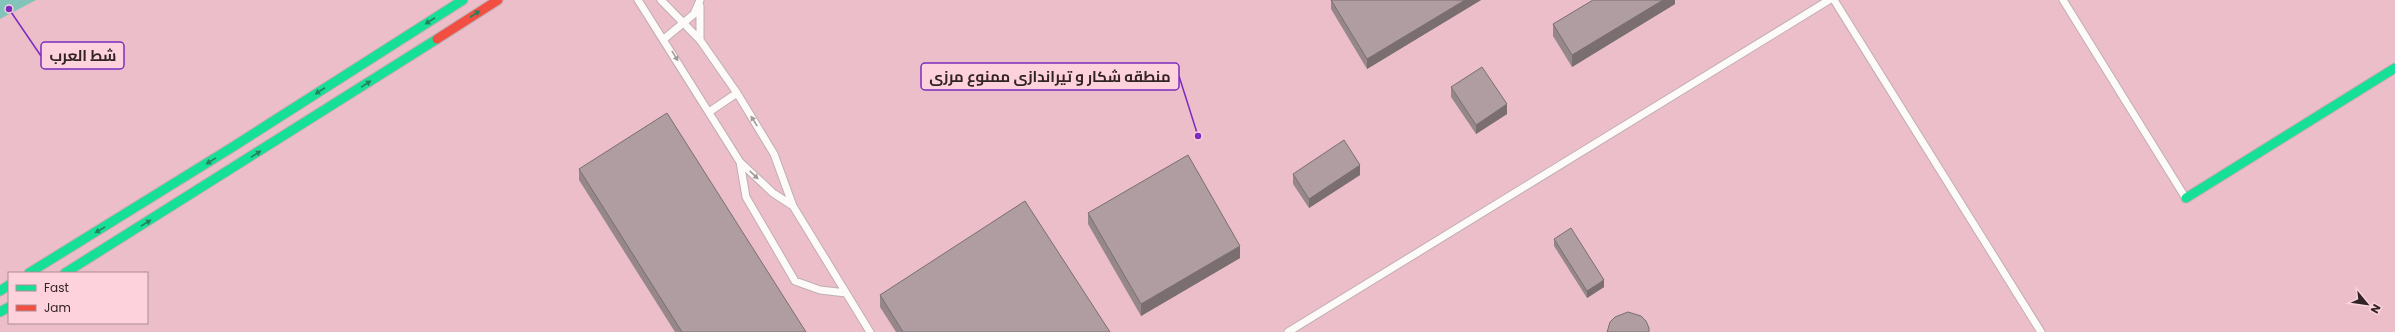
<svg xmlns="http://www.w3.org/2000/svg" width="2395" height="332" font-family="Poppins,Cairo,sans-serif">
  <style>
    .green { fill: #ecbec9; fill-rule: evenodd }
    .water { fill: #82c4b9 }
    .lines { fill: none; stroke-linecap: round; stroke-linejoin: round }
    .lane-casing { stroke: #c0aeb2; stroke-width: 9 }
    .fast-casing { stroke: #c0aeb2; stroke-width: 11 }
    .jam-casing { stroke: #c0aeb2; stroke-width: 11 }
    .lane { stroke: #fdfafa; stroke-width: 7 }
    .fast { stroke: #16e098; stroke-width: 9 }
    .jam { stroke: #f24e42; stroke-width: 9 }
    .wall { fill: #96878a }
    .shaded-wall { fill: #7a6e71 }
    .building { fill: #af9da1; stroke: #7a6e71 }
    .oneway { fill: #24825f }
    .oneway2 { fill: #a2999b }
    .leader { fill: none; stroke: #7b2cbf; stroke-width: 1.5 }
    .callout-dot { fill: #7b2cbf; stroke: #fdd2dc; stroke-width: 1.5 }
    .callout { fill: #fdd2dc; stroke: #7b2cbf; stroke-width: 1.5 }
    .callout-label { font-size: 15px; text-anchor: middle; font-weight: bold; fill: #322326 }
  </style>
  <rect width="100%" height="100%" fill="#f3dce1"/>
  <!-- green -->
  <path class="green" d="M0 0H2395V332H0ZM9 273H147V323H9Z"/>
  <!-- water -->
  <path class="water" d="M0 0H36L0 19Z"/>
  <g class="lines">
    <!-- lane casing -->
    <g class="lane-casing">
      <path id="lane" d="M638 0 740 162 773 193 793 206
        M661 0 700 40 737 93 774 154 793 206 870 332
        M1834 0 2041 332
        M2063 0 2185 197
        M700 6V40
        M664 39 694 14 700 0
        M709 112 737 93
        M740 162 746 197 795 281 820 290 846 293
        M1288 332 1829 0"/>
    </g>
    <!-- fast casing -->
    <g class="fast-casing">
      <path id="fast" d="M2186 198 2395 68
        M29 273 231 148 463 0
        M65 273 437 39
        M0 291 9 285
        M0 312 9 307"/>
    </g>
    <!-- jam casing -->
    <g class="jam-casing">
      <path id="jam" d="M437 39 498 0"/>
    </g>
    <!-- lane -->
    <use href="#lane" class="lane"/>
    <!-- fast -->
    <use href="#fast" class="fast"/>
    <!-- jam -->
    <use href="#jam" class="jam"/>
  </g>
  <!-- wall -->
  <path class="wall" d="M1331 0H1481L1367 69 1331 9Z
    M1675 0V4L1572 67 1553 36V24Z
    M1451 87 1507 114 1476 134 1451 97Z
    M579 169 806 332H675L579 180Z
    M1293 174 1360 175 1309 208 1293 184Z
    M1088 213 1240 258 1141 316 1088 224Z
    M1554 239 1604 287 1587 298 1554 246Z
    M880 295 1110 332H896L880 307Z"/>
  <!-- shaded-wall -->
  <path class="shaded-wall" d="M1465 0H1481L1367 69V59Z
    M1663 0H1675V4L1572 67V55Z
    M1507 104V114L1476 134V125Z
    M1360 165V175L1309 208V199Z
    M1240 246V258L1141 316V304Z
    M1604 280V287L1587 298V291Z"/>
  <!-- building -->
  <path class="building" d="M1331 0H1465L1367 59Z
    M1593 0H1663L1572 55 1553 24Z
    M1482 67 1507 104 1476 125 1451 87Z
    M667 113 806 332H682L579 169Z
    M1344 140 1360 165 1309 199 1293 174Z
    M1188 155 1240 246 1141 304 1088 213Z
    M1025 201 1110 332H903L880 295Z
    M1571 228 1604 280 1587 291 1554 239Z
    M1628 312 1641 316 1646 321 1649 328V332H1607L1608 329 1610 322 1615 317Z"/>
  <!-- one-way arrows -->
  <defs><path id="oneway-solid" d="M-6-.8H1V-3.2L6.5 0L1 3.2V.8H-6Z"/></defs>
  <g class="oneway">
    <use href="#oneway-solid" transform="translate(475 14) rotate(-33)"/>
    <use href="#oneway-solid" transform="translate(430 21) rotate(147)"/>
    <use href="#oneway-solid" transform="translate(366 84) rotate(-33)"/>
    <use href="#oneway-solid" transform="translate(320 91) rotate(147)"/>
    <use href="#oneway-solid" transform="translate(256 154) rotate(-33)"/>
    <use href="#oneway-solid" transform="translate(211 161) rotate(148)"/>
    <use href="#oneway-solid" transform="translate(146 223) rotate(-32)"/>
    <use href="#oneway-solid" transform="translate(100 230) rotate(149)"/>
  </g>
  <g class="oneway2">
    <use href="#oneway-solid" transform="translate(675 56) rotate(58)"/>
    <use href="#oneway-solid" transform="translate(754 121) rotate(-122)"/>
    <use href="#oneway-solid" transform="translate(754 175) rotate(43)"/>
  </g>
  <!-- callouts -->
  <path class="leader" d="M9 9L41 56M1198 136L1179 76"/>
  <g class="callout-dot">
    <circle cx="9" cy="9" r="4"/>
    <circle cx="1198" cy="136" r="4"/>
  </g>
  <g class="callout">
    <rect x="41" y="42" width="83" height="27" rx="4"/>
    <rect x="921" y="63" width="258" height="27" rx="4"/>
  </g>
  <g class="callout-label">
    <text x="83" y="61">شط العرب</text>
    <text x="1050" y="82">منطقه شکار و تیراندازی ممنوع مرزی</text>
  </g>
  <!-- legend -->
  <rect x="8" y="272" width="140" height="52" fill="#fdd2dc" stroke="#ac8c93"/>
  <rect x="16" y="285" width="20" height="6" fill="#16e098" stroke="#ac8c93"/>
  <text x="44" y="292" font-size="12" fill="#322326">Fast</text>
  <rect x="16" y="305" width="20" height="6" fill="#f24e42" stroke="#ac8c93"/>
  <text x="44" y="312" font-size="12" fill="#322326">Jam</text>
  <!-- north arrow -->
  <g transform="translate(2367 304) rotate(119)" stroke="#fdd2dc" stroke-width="3" paint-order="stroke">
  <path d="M0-3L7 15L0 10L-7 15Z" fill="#322326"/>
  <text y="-6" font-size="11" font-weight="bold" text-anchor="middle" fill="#322326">N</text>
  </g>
</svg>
